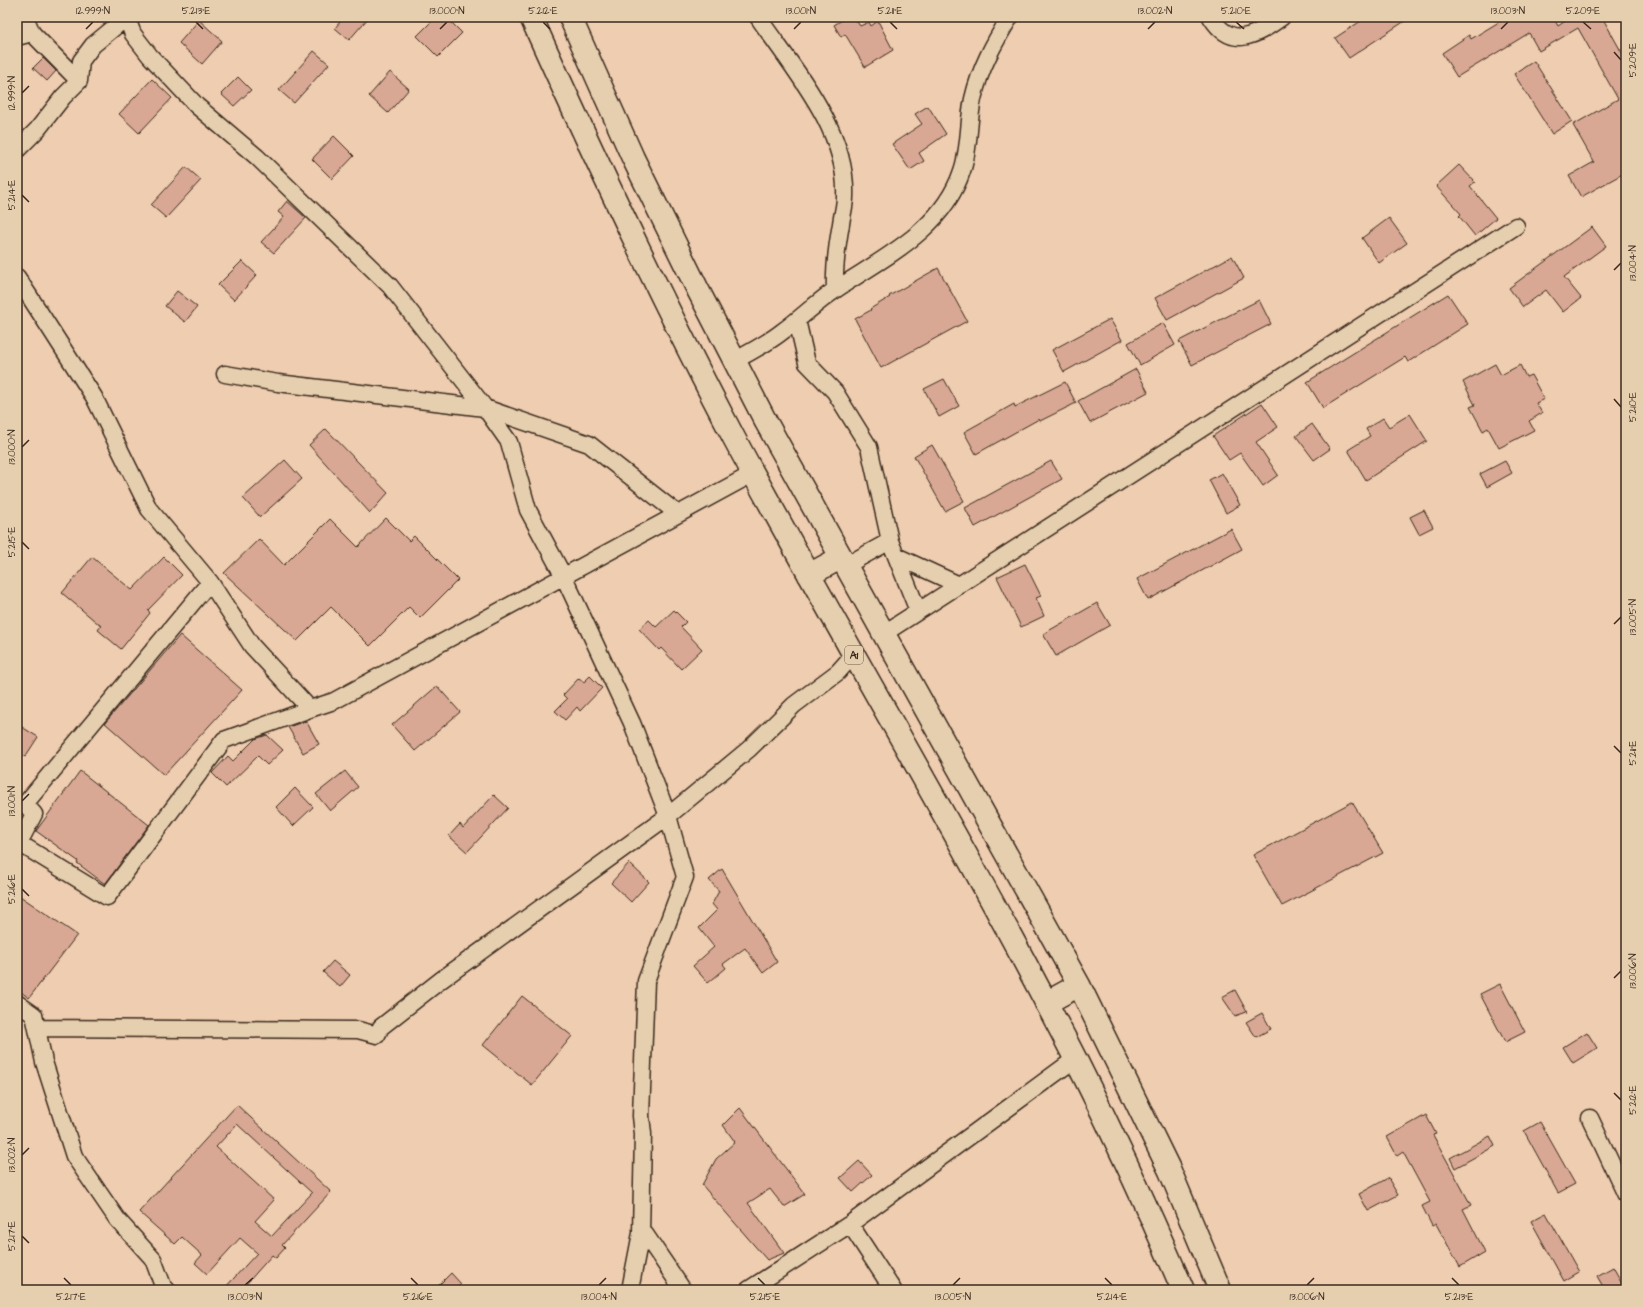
<svg xmlns="http://www.w3.org/2000/svg" width="1643" height="1307" font-family="'Architects Daughter',sans-serif">
  <style>
    .building { fill: #d8a894; stroke: #3b2a1e; fill-rule: evenodd }
    .lines { fill: none; stroke-linecap: round; stroke-linejoin: round }
    .street-casing { stroke: #3b2a1e; stroke-width: 19 }
    .highway-casing { stroke: #3b2a1e; stroke-width: 25 }
    .street { stroke: #e6cfaf; stroke-width: 16 }
    .highway { stroke: #e6cfaf; stroke-width: 22 }
    .ticks { fill: none; stroke: #3b2a1e; stroke-width: 1.5 }
    .labels { text-anchor: middle; stroke-width: 3.5; stroke-linejoin: round; paint-order: stroke }
    .shield { fill: #e6cfaf; stroke: #6e5c4a; stroke-width: 1 }
    .shield-label { font-size: 11px; font-weight: bold; fill: #3b2a1e }
    .neatline { fill: none; stroke: #3b2a1e; stroke-width: 1.5 }
    .ticks-label { font-size: 10px; text-anchor: middle; fill: #3b2a1e }
  </style>
  <rect width="100%" height="100%" fill="#eecdb0"/>
  <filter id="ink" filterUnits="userSpaceOnUse"><feTurbulence type="fractalNoise" baseFrequency=".025" numOctaves="2"/><feDisplacementMap in="SourceGraphic" scale="8" xChannelSelector="R" yChannelSelector="G"/><feConvolveMatrix kernelMatrix="1 2 1 2 8 2 1 2 1" color-interpolation-filters="sRGB"/></filter>
  <g filter="url(#ink)">
    <!-- building -->
    <path class="building" d="M344 17H369L349 40 335 28Z
      M436 17H446L462 33 438 57 417 36Z
      M847 17H854L860 26 869 22 871 26 878 21 893 50 865 67 845 34 841 37 834 25Z
      M1367 17H1411L1349 58 1335 38Z
      M1507 17H1553L1558 26 1571 17H1602L1626 60V172L1581 197 1569 176 1594 162 1573 125 1618 99 1578 28 1539 51 1529 33 1457 77 1442 53 1469 35 1471 39Z
      M199 20 222 41 202 64 179 43Z
      M314 51 329 64 294 103 279 90Z
      M43 58 56 71 47 81 33 68Z
      M1534 61 1572 121 1552 134 1514 74Z
      M390 72 409 89 388 113 369 96Z
      M238 77 251 90 234 106 221 94Z
      M152 79 172 98 139 133 119 114Z
      M928 106 946 134 919 153 924 161 910 170 892 144 922 124 915 114Z
      M334 136 354 156 332 179 312 159Z
      M1459 165 1475 182 1470 186 1496 218 1475 236 1459 216 1461 214 1436 186Z
      M186 167 201 180 166 218 151 205Z
      M287 201 306 218 274 253 261 242 284 217 278 212Z
      M1389 218 1407 243 1379 263 1362 238Z
      M1592 227 1606 246 1564 277 1581 298 1563 312 1546 290 1523 307 1509 288Z
      M1232 256 1244 278 1167 320 1155 298Z
      M242 261 257 275 234 300 218 285Z
      M938 268 967 321 881 368 855 319 871 310 870 309 890 297 889 296Z
      M177 291 197 307 185 322 165 306Z
      M1448 294 1468 324 1408 362 1405 357 1323 408 1307 382Z
      M1259 300 1271 324 1192 365 1179 341Z
      M1110 319 1122 340 1064 372 1052 350Z
      M1163 323 1175 345 1140 365 1128 343Z
      M1495 364 1501 375 1520 365 1526 377 1531 375 1544 399 1536 403 1542 413 1529 421 1534 430 1499 448 1488 428 1483 431 1470 407 1475 405 1463 382Z
      M1136 369 1148 392 1090 423 1078 401Z
      M944 379 959 406 939 417 924 389Z
      M1065 382 1076 403 1040 421 1039 419 976 454 964 432 1014 404 1015 407Z
      M1262 403 1278 427 1256 442 1278 475 1263 486 1240 453 1229 460 1213 436Z
      M1410 414 1427 441 1366 480 1348 450 1370 436 1366 429 1383 418 1389 427Z
      M1312 424 1330 449 1314 460 1296 436Z
      M326 429 388 493 370 513 309 445Z
      M932 445 964 501 945 511 914 456Z
      M285 460 302 479 260 517 243 498Z
      M1051 461 1062 479 975 527 965 508Z
      M1505 461 1512 473 1487 487 1480 474Z
      M1222 473 1240 505 1226 513 1209 480Z
      M1424 510 1433 527 1419 534 1410 517Z
      M386 518 409 541 414 536 458 580 420 618 409 607 370 646 331 607 297 641 224 573 259 539 284 565 330 519 358 547Z
      M1231 529 1242 549 1148 600 1137 579Z
      M92 557 132 590 164 557 182 575 148 610 150 613 121 649 98 630 101 626 62 593Z
      M1025 564 1041 596 1036 598 1044 616 1021 627 997 577Z
      M1097 603 1110 625 1056 656 1043 634Z
      M674 610 686 622 681 627 702 649 681 669 661 648 659 650 639 629 649 620 656 627Z
      M180 635 242 690 164 775 105 723Z
      M590 676 602 688 580 711 577 707 565 720 555 711 567 699 563 695 579 678 584 682Z
      M437 686 460 712 415 751 392 725Z
      M306 721 319 744 303 753 288 727Z
      M17 724 38 737 25 757 17 751Z
      M267 735 283 750 267 765 258 756 226 787 212 773 228 756 233 761 255 739Z
      M80 771 149 825 105 884 77 863 78 861 36 831Z
      M345 771 358 787 330 811 316 794Z
      M295 788 313 807 293 826 276 807Z
      M494 795 508 808 467 852 449 836 460 824 463 828Z
      M1352 802 1383 853 1282 906 1253 855Z
      M629 863 649 882 631 902 611 883Z
      M722 869 777 962 763 973 745 948 723 964 726 968 708 983 693 966 714 947 699 928 717 910 712 904 719 891 709 880Z
      M17 894 77 935 29 998 17 989Z
      M333 961 350 975 340 987 323 972Z
      M1500 984 1525 1032 1505 1042 1480 994Z
      M1235 990 1247 1012 1235 1016 1222 997Z
      M522 996 572 1036 532 1085 483 1045Z
      M1262 1013 1271 1029 1256 1037 1246 1022Z
      M1587 1032 1597 1048 1573 1063 1563 1047Z
      M237 1105 331 1192 282 1245 285 1248 276 1258 272 1255 241 1290H223L257 1253 240 1238 207 1274 195 1263 202 1255 182 1237 175 1244 139 1212ZM237 1124 312 1193 272 1236 255 1221 274 1200 216 1147Z
      M740 1108 805 1194 784 1207 770 1189 748 1203 784 1253 767 1260 702 1185 716 1159 735 1142 723 1125Z
      M1426 1115 1436 1134 1433 1135 1471 1205 1463 1209 1485 1252 1460 1267 1436 1224 1432 1226 1422 1206 1430 1202 1403 1152 1397 1156 1387 1137Z
      M1540 1122 1575 1184 1558 1193 1524 1131Z
      M1490 1136 1495 1146 1455 1168 1450 1158Z
      M859 1161 872 1175 853 1192 840 1178Z
      M1388 1178 1398 1195 1368 1211 1359 1194Z
      M1546 1213 1579 1272 1564 1281 1531 1221Z
      M1613 1267 1626 1290H1605L1597 1276Z
      M451 1273 461 1284 455 1290H434Z"/>
    <g class="lines">
      <!-- street casing -->
      <g class="street-casing">
        <path id="street" d="M25 17 32 33 79 81
          M758 17C794 70 848 130 845 197 845 206 842 215 841 224 837 246 834 267 835 290
          M1211 17C1232 51 1257 35 1282 17
          M127 19 133 34 150 56 197 106 257 157 390 286 485 408 589 444 678 514
          M17 37 32 33
          M17 150 37 130 63 97 79 81 81 61 93 45 127 17
          M17 277 94 397 149 509 210 582 252 646 310 709 334 701 754 473
          M797 320 807 363 835 392 869 447 890 541 845 566
          M734 361C751 352 768 343 783 331 801 318 817 302 835 290 884 257 942 231 962 171 970 148 968 122 973 99 980 68 994 43 1010 17
          M225 374 278 383 485 408 509 442 528 510 565 579 632 723 668 816 685 877 646 981 641 1116 643 1134 641 1233 645 1234 683 1290
          M890 541 918 611
          M896 556 959 585
          M883 634 1516 226
          M19 843 34 814 25 804 210 582
          M17 846 19 843 107 897 224 740 310 709
          M17 1003 34 1015 44 1062 74 1156 117 1219 153 1259 163 1286 167 1290
          M37 1028 358 1030 377 1035 381 1027 441 980 668 816 749 749 794 705 838 672 854 654
          M1590 1118 1626 1195
          M850 1224 893 1290
          M630 1290 641 1233
          M748 1290 850 1224 1075 1059"/>
      </g>
      <!-- highway casing -->
      <g class="highway-casing">
        <path id="highway" d="M531 17C595 159 661 300 734 438 846 647 969 850 1077 1062 1115 1137 1150 1213 1183 1290
          M570 17 633 158 697 288 766 422 1079 985 1170 1171 1220 1290
          M809 575 840 558
          M1046 1003 1079 985"/>
      </g>
      <!-- street -->
      <use href="#street" class="street"/>
      <!-- highway -->
      <use href="#highway" class="highway"/>
    </g>
  </g>
  <!-- ticks -->
  <path class="ticks" d="M196 22 203 29M543 22 550 29M890 22 897 29M1236 22 1244 29M1583 22 1591 29M86 29 93 22M440 29 447 22M794 29 801 22M1148 29 1155 22M1501 29 1508 22M1614 52 1621 60M22 93 29 86M22 195 29 202M1614 270 1621 263M1614 399 1621 407M22 447 29 440M22 542 29 549M1614 624 1621 617M1614 746 1621 753M22 801 29 794M22 889 29 896M1614 978 1621 971M1614 1093 1621 1100M22 1155 29 1148M22 1236 29 1243M64 1278 71 1285M411 1278 418 1285M758 1278 765 1285M1105 1278 1112 1285M1452 1278 1459 1285M245 1285 253 1278M599 1285 606 1278M953 1285 960 1278M1307 1285 1314 1278"/>
  <g class="labels">
    <!-- shield labels -->
    <rect class="shield" x="845" y="646" width="18" height="18" rx="3"/>
    <g class="shield-label">
      <text x="854" y="659">A1</text>
    </g>
  </g>
  <!-- margin -->
  <rect width="1643" height="1307" fill="none" stroke="#e6cfaf" stroke-width="44"/>
  <rect x="22" y="22" width="1599" height="1263" class="neatline"/>
  <g class="ticks-label">
    <text x="93" y="14">12.999°N</text>
    <text x="196" y="14">5.213°E</text>
    <text x="447" y="14">13.000°N</text>
    <text x="543" y="14">5.212°E</text>
    <text x="801" y="14">13.001°N</text>
    <text x="890" y="14">5.211°E</text>
    <text x="1155" y="14">13.002°N</text>
    <text x="1236" y="14">5.210°E</text>
    <text x="1508" y="14">13.003°N</text>
    <text x="1583" y="14">5.209°E</text>
    <text transform="translate(1632 60) rotate(-90)" y="4">5.209°E</text>
    <text transform="translate(11 93) rotate(-90)" y="4">12.999°N</text>
    <text transform="translate(11 195) rotate(-90)" y="4">5.214°E</text>
    <text transform="translate(1632 263) rotate(-90)" y="4">13.004°N</text>
    <text transform="translate(1632 407) rotate(-90)" y="4">5.210°E</text>
    <text transform="translate(11 447) rotate(-90)" y="4">13.000°N</text>
    <text transform="translate(11 542) rotate(-90)" y="4">5.215°E</text>
    <text transform="translate(1632 617) rotate(-90)" y="4">13.005°N</text>
    <text transform="translate(1632 753) rotate(-90)" y="4">5.211°E</text>
    <text transform="translate(11 801) rotate(-90)" y="4">13.001°N</text>
    <text transform="translate(11 889) rotate(-90)" y="4">5.216°E</text>
    <text transform="translate(1632 971) rotate(-90)" y="4">13.006°N</text>
    <text transform="translate(1632 1100) rotate(-90)" y="4">5.212°E</text>
    <text transform="translate(11 1155) rotate(-90)" y="4">13.002°N</text>
    <text transform="translate(11 1236) rotate(-90)" y="4">5.217°E</text>
    <text x="71" y="1300">5.217°E</text>
    <text x="245" y="1300">13.003°N</text>
    <text x="418" y="1300">5.216°E</text>
    <text x="599" y="1300">13.004°N</text>
    <text x="765" y="1300">5.215°E</text>
    <text x="953" y="1300">13.005°N</text>
    <text x="1112" y="1300">5.214°E</text>
    <text x="1307" y="1300">13.006°N</text>
    <text x="1459" y="1300">5.213°E</text>
  </g>
</svg>
